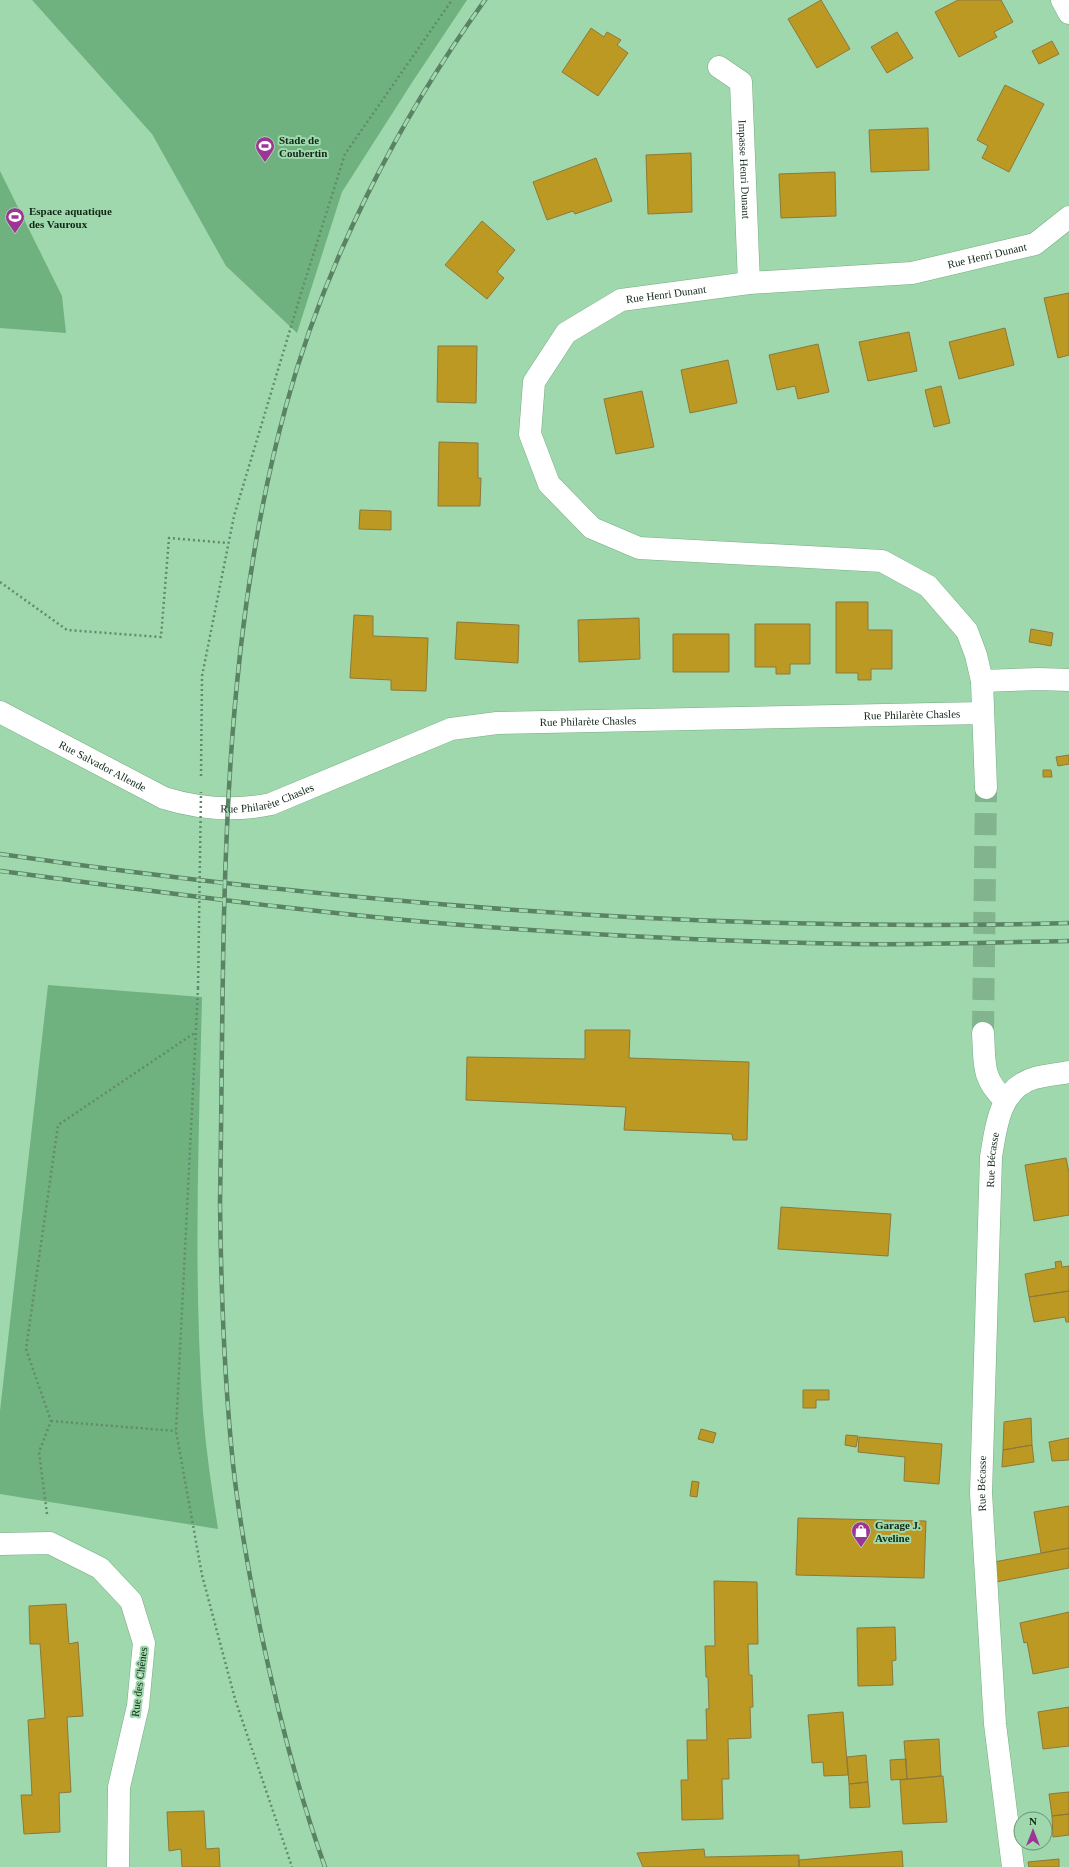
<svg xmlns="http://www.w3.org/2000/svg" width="1069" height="1867" font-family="'Times New Roman',serif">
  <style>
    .green { fill: #6fb280 }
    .building { fill: #bc9922; stroke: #8d783a }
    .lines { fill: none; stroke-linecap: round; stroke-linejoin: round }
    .minor-tunnel { stroke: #82b48e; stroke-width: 22; stroke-dasharray: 22 11; stroke-linecap: butt }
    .minor-casing { stroke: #76ae83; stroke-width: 23 }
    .path { stroke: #618b6b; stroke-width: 2.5; stroke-dasharray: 2 3; stroke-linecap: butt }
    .minor { stroke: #fff; stroke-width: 22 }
    .rail-casing { stroke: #5a8264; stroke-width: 4.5 }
    .rail { stroke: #9fd8ac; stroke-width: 3; stroke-dasharray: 9; stroke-linecap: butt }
    .path-bridge { stroke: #618b6b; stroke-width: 2.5; stroke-dasharray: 2 3; stroke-linecap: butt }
    .labels { text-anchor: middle; stroke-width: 4; stroke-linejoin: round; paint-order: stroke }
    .poi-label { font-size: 11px; font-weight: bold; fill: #102616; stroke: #9fd8ac; text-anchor: start }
    .street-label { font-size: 11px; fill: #102616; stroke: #9fd8ac }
  </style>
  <rect width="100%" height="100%" fill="#9fd8ac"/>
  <!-- green -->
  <path class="green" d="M32 0H467L413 81 342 192 297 333 226 266 152 134Z
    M0 171 62 296 66 333 0 328Z
    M48 985 202 997C199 1135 193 1274 203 1412 206 1451 212 1490 218 1529L0 1494V1411Z"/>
  <!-- building -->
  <path class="building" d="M821 0 850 49 817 68 788 19Z
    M958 0H1001L1013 22 994 32 997 37 959 57 935 12Z
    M591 28 604 37 607 32 621 40 617 45 628 53 598 96 562 72Z
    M897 32 913 58 887 73 871 47Z
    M1052 41 1059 54 1039 64 1032 51Z
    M1005 85 1044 104 1009 172 982 158 988 146 977 140Z
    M928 128 929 170 871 172 869 130Z
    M691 153 692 212 648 214 646 155Z
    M596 158 612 201 575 214 573 211 547 220 533 182Z
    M835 172 836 216 781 218 779 174Z
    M482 221 515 250 497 272 504 278 487 299 445 265Z
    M1069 293V355L1058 358 1044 298Z
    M1005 328 1014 365 959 379 949 342Z
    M909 332 917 371 868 381 859 342Z
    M818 344 829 392 798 399 795 386 777 390 769 355Z
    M438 346H477L476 403 437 402Z
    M728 360 737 403 690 413 681 370Z
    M941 386 950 423 934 427 925 390Z
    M642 391 654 447 616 454 604 399Z
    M439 442 478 443V478H481L480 506H438Z
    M360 510 391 511V530L359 529Z
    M836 602H868V630H892V669H871V680H858V673H836Z
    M354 615 373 616V636L428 638 426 691 391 690V680L350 678Z
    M639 618 640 659 579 662 578 620Z
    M457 622 519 625 518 663 455 659Z
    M755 624H810V664H790V674H776V667H755Z
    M1031 629 1053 633 1051 646 1029 642Z
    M673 634H729V672H673Z
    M1069 755V764L1058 766 1056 757Z
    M1043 770H1051L1052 777H1043Z
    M585 1030H630L629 1058 749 1062 747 1140H733L732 1134 624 1130 626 1107 466 1100 467 1057 585 1059Z
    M1066 1158 1069 1173V1215L1034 1221 1025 1165Z
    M781 1207 891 1214 888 1256 778 1249Z
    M1061 1261 1062 1267 1069 1266V1291L1029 1297 1025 1274 1056 1268 1055 1262Z
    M1069 1291V1322H1066L1065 1317 1034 1322 1029 1297Z
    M803 1390H829V1400H816V1408H803Z
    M1031 1418 1032 1445 1003 1450 1004 1422Z
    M701 1429 716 1433 713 1443 698 1439Z
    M846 1435 858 1436 856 1447 845 1445Z
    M859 1437 942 1444 939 1484 904 1481 905 1457 858 1452Z
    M1069 1438V1460L1052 1461 1049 1442Z
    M1032 1445 1034 1462 1002 1467 1003 1450Z
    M692 1481 699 1482 697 1497 690 1496Z
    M1069 1506V1548L1041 1553 1034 1512Z
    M798 1518 926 1521 924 1578 796 1575Z
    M1069 1548V1568L996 1582 994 1562Z
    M714 1581 757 1582 758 1644H748L749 1675H752L753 1707H750L751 1738 728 1739 729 1779H722L723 1819 682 1820 681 1780H688L687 1740H707L706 1709H709L708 1677H706L705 1646H715Z
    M66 1604 69 1644 78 1642 83 1716 67 1717 71 1792 59 1793 60 1832 24 1834 21 1795H32L28 1720 45 1718 40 1644H30L29 1606Z
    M1069 1612V1667L1033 1674 1027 1642 1024 1643 1020 1623Z
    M895 1627 896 1660 892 1661 893 1685 858 1686 857 1628Z
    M1069 1707V1746L1043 1749 1038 1712Z
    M843 1712 848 1775 824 1776 823 1762 812 1763 808 1715Z
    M939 1739 941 1776 907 1779 904 1741Z
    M866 1755 868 1782 849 1784 847 1757Z
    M906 1759 907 1779 891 1780 890 1760Z
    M943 1776 947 1822 903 1824 900 1780Z
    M868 1782 870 1807 850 1808 849 1784Z
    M1069 1792V1814L1052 1816 1049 1794Z
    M204 1811 206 1849 219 1848 220 1867H182L181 1849 169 1851 167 1812Z
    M1069 1814V1835L1053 1837 1052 1816Z
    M704 1849 705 1857 799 1855V1867H643L637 1853Z
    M902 1851 903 1867H799V1860Z
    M1059 1859V1867H1029L1028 1862Z"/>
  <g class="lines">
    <!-- minor-tunnel -->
    <path class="minor-tunnel" d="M983 1033 986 788"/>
    <!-- minor casing -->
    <g class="minor-casing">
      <g id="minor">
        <path d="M1062 0 1069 13"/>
        <path id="s1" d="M719 67 741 82 749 283"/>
        <path d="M982 681 1039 679 1069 680"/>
        <path id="s2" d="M0 712 164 798C200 809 234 812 271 804L451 729 497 723 983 713"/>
        <path id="s3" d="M986 788 982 681 976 655 967 631 928 586 882 561 639 548 592 528 549 484 530 434 534 382 566 333 621 300 749 283 912 273 1035 244 1069 217"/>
        <path d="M983 1033C985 1063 981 1078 1005 1100"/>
        <path d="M0 1544 50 1543 100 1568 131 1601 144 1643 138 1706 119 1787 118 1867"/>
        <path id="s4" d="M1013 1867 995 1724 981 1493 991 1157C996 1127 999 1088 1035 1078 1046 1075 1058 1074 1069 1072"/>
      </g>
    </g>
    <!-- path -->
    <path class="path" d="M0 582 67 630 161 637 169 538 228 543
      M201 776 202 676 234 516 302 290 345 154 452 0
      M198 988 176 1431 202 1575 235 1699 292 1867
      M51 1421 176 1431
      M47 1514 39 1452 51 1421 26 1349 58 1125 196 1032"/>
    <!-- minor -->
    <use href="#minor" class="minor"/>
    <!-- rail casing -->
    <g class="rail-casing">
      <path id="rail" d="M0 854C354 905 712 933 1069 923
        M0 871C162 892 324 915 487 927 609 936 731 942 853 944 925 945 997 942 1069 941
        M325 1867C297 1789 277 1709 260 1628 249 1574 239 1519 233 1464 224 1377 221 1290 220 1202 225 936 215 665 286 406 325 262 398 121 485 0"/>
    </g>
    <!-- rail -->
    <use href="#rail" class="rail"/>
    <!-- path-bridge -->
    <path class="path-bridge" d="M198 988 201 792"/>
  </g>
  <!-- icons -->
  <defs>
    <g id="stadium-pin" transform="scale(1)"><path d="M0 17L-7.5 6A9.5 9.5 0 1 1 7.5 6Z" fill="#9e3496" stroke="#9fd8ac"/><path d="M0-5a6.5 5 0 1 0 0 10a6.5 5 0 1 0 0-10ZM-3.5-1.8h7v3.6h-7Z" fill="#fff"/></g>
    <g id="shop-pin" transform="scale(1)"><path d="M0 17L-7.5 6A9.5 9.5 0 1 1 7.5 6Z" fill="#9e3496" stroke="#9fd8ac"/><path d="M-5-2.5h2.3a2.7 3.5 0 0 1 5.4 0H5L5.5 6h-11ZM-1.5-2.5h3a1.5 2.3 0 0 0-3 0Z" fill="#fff"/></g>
  </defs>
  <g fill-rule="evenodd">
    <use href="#stadium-pin" x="265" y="146"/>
    <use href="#stadium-pin" x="15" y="217"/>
    <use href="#shop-pin" x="861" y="1531"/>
  </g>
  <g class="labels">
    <!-- poi labels -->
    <g class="poi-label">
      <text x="279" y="144">Stade de<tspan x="279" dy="13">Coubertin</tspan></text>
      <text x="29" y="215">Espace aquatique<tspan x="29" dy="13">des Vauroux</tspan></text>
      <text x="875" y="1529">Garage J.<tspan x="875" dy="13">Aveline</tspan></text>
    </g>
    <!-- street labels -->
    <g class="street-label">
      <text dy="4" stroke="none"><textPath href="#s1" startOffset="114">Impasse Henri Dunant</textPath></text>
      <text dy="4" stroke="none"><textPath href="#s3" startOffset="1225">Rue Henri Dunant</textPath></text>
      <text dy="4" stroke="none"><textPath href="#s3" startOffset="901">Rue Henri Dunant</textPath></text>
      <text dy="4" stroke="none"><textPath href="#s2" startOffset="950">Rue Philarète Chasles</textPath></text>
      <text dy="4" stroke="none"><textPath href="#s2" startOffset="626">Rue Philarète Chasles</textPath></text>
      <text dy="4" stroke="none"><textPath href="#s2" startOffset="116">Rue Salvador Allende</textPath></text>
      <text dy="4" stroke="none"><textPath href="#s2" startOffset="291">Rue Philarète Chasles</textPath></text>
      <text dy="4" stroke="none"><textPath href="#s4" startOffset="709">Rue Bécasse</textPath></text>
      <text dy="4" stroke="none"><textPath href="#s4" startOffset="385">Rue Bécasse</textPath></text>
      <text transform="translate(139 1682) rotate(-83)" y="4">Rue des Chênes</text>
    </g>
  </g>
  <!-- north arrow -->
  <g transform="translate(1033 1831)"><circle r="19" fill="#9fd8ac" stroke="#669170"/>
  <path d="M0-3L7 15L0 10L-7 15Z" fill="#9e3496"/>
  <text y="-6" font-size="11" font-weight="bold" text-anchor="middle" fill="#102616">N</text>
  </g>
</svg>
